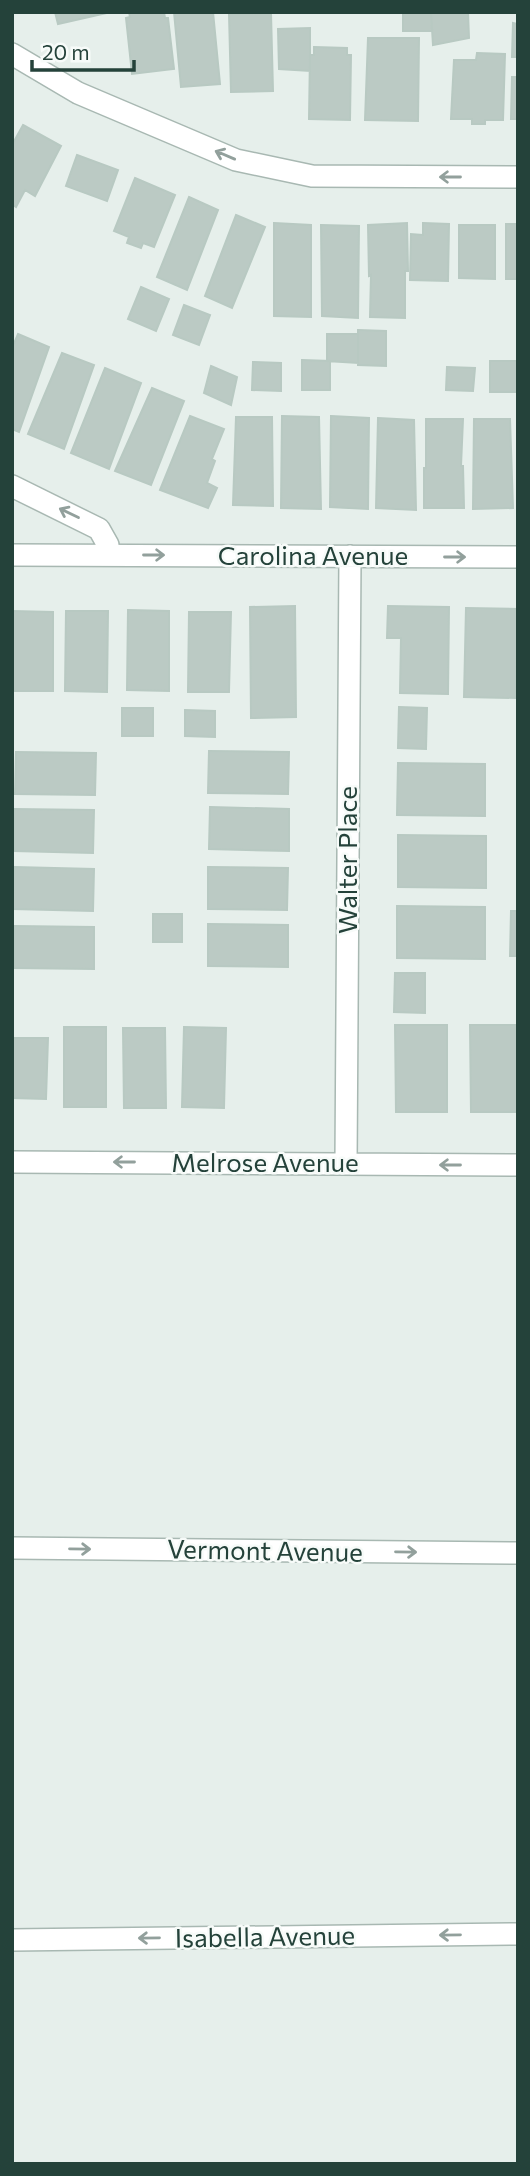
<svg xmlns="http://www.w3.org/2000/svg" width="530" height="2176" font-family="Commissioner,sans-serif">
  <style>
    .building { fill: #bbcac4; stroke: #b8c9c2; stroke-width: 2 }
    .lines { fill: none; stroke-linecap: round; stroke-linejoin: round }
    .street-casing { stroke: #a8b8b2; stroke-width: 24 }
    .street { stroke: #fff; stroke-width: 21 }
    .oneway { stroke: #92a09c }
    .labels { text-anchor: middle; stroke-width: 5; stroke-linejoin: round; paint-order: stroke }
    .street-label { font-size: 26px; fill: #24423a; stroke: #f7fbf9 }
  </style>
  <rect width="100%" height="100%" fill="#e6efeb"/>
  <!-- building -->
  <path class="building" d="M55 12H111L58 24Z
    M129 12H164L165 18H168L174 69 132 74 126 18 130 17Z
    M174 12H213L220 84 181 87Z
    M403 12H431L432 31H403Z
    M431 12H468L469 38 433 45Z
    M271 13 273 91 231 92 229 14Z
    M513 23 518 24V57H512Z
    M310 28V71L279 69 278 29Z
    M368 38H419L418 121 365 120Z
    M314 47 347 48V55H351L350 120 309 119 310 55H314Z
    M477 53 505 54 503 120H485V124H472V119H451L454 60H476Z
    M512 77H518V119H511Z
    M23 125 61 146 35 196 25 190 16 207 12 204V145Z
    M77 155 118 170 107 201 66 186Z
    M135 178 175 195 154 247 143 243 141 248 127 243 129 237 114 231Z
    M189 197 218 210 187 290 157 277Z
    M236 215 265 227 232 308 205 296Z
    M274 223 311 225V317L274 316Z
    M407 223 408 271H405V318L370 317 371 275 369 276 368 225Z
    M423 223 449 224 448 281 410 280 411 234 423 235Z
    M506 224H518V279H506Z
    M321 225 359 226 358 318 322 316Z
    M459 225H495V279L459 278Z
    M141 287 169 299 156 331 128 319Z
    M184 305 210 315 199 345 173 335Z
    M358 330 386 331V366L358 365Z
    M18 334 49 347 19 432 12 429V348Z
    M327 334H358V363L327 361Z
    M62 353 94 365 64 449 28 434Z
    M302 360 330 361V390H302Z
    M490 361H518V392H490Z
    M253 362 281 363V391L252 390Z
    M211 366 237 377 231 405 204 393Z
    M447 367 475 368 473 391 446 390Z
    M105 368 141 383 109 469 71 453Z
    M152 388 184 401 151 485 115 471Z
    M190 416 224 429 212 459 215 461 207 483 217 488 208 508 160 490Z
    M282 416 319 417 321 509 281 508Z
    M331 416 369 418 368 509 330 507Z
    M236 417H272L273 506 233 505Z
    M378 418 414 420 416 510 376 508Z
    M426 419H463L461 466H463L464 508H424V468H426Z
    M474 419H510L513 508 473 509Z
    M295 606 296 717 251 718 250 607Z
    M388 606 449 607 448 694 400 693 401 638H387Z
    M466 608 518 609 516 698 464 697Z
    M128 610 169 611V691L127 690Z
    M12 611 53 612V691H12Z
    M66 611H108L107 692 65 691Z
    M189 612H231L229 692H188Z
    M399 707 427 708 426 749 398 748Z
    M122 708H153V736H122Z
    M185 710 215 711V737L185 736Z
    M209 751 289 752 288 794 208 793Z
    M16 752 96 753 95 795 15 794Z
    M398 763 485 764V816L397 815Z
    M210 807 289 809V851L209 849Z
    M14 809 94 810 93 853 14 851Z
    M398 835 486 836V888L398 887Z
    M14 867 94 869 93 911 13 909Z
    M208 867 288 868 287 910 208 909Z
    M397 906 485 907V959L397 958Z
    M511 911H518V956H510Z
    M153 914H182V942H153Z
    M208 924 288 925V967L208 966Z
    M14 926 94 927V969L14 968Z
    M395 973H425V1013L394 1012Z
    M395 1025H447V1112H396Z
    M470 1025H518V1112H471Z
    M64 1027H106V1107H64Z
    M184 1027 226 1028 224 1108 182 1107Z
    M123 1028H165L166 1108H124Z
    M12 1038H48L46 1099 12 1098Z"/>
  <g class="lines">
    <!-- street casing -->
    <g class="street-casing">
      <path id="street" d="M12 54 78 93 236 160 312 176 518 177
        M12 486 99 529 108 545V555
        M12 555 518 557
        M12 1162 518 1165
        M346 1164 350 556
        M12 1548 518 1553
        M12 1940 518 1934"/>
    </g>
    <!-- street -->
    <use href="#street" class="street"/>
  </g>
  <!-- one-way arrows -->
  <defs><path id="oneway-shaft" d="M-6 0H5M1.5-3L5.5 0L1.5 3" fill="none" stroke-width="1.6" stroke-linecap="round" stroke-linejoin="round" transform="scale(1.75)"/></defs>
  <g class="oneway">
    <use href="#oneway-shaft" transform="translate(225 155) rotate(-157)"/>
    <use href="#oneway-shaft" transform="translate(450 177) rotate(-180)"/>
    <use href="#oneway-shaft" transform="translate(69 513) rotate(-154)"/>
    <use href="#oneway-shaft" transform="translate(154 555)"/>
    <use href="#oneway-shaft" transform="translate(455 557)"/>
    <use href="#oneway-shaft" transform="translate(124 1162) rotate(-180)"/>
    <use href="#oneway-shaft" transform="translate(450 1165) rotate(-180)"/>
    <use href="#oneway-shaft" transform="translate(80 1549) rotate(1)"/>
    <use href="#oneway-shaft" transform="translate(406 1552) rotate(1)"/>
    <use href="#oneway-shaft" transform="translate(450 1935) rotate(179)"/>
    <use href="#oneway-shaft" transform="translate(149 1938) rotate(179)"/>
  </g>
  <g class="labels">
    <!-- street labels -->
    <g class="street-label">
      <text x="313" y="565">Carolina Avenue</text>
      <text transform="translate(348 860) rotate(-90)" y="9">Walter Place</text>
      <text x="265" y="1172">Melrose Avenue</text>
      <text transform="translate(265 1551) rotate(1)" y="9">Vermont Avenue</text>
      <text transform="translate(265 1937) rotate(-1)" y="9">Isabella Avenue</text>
    </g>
  </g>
  <!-- border -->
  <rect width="530" height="2176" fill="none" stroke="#24423a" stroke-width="28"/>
  <!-- scale -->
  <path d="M32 60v10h102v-10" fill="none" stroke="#24423a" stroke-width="3.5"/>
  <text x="42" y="60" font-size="21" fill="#24423a" stroke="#f7fbf9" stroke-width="5" paint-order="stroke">20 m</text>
</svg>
